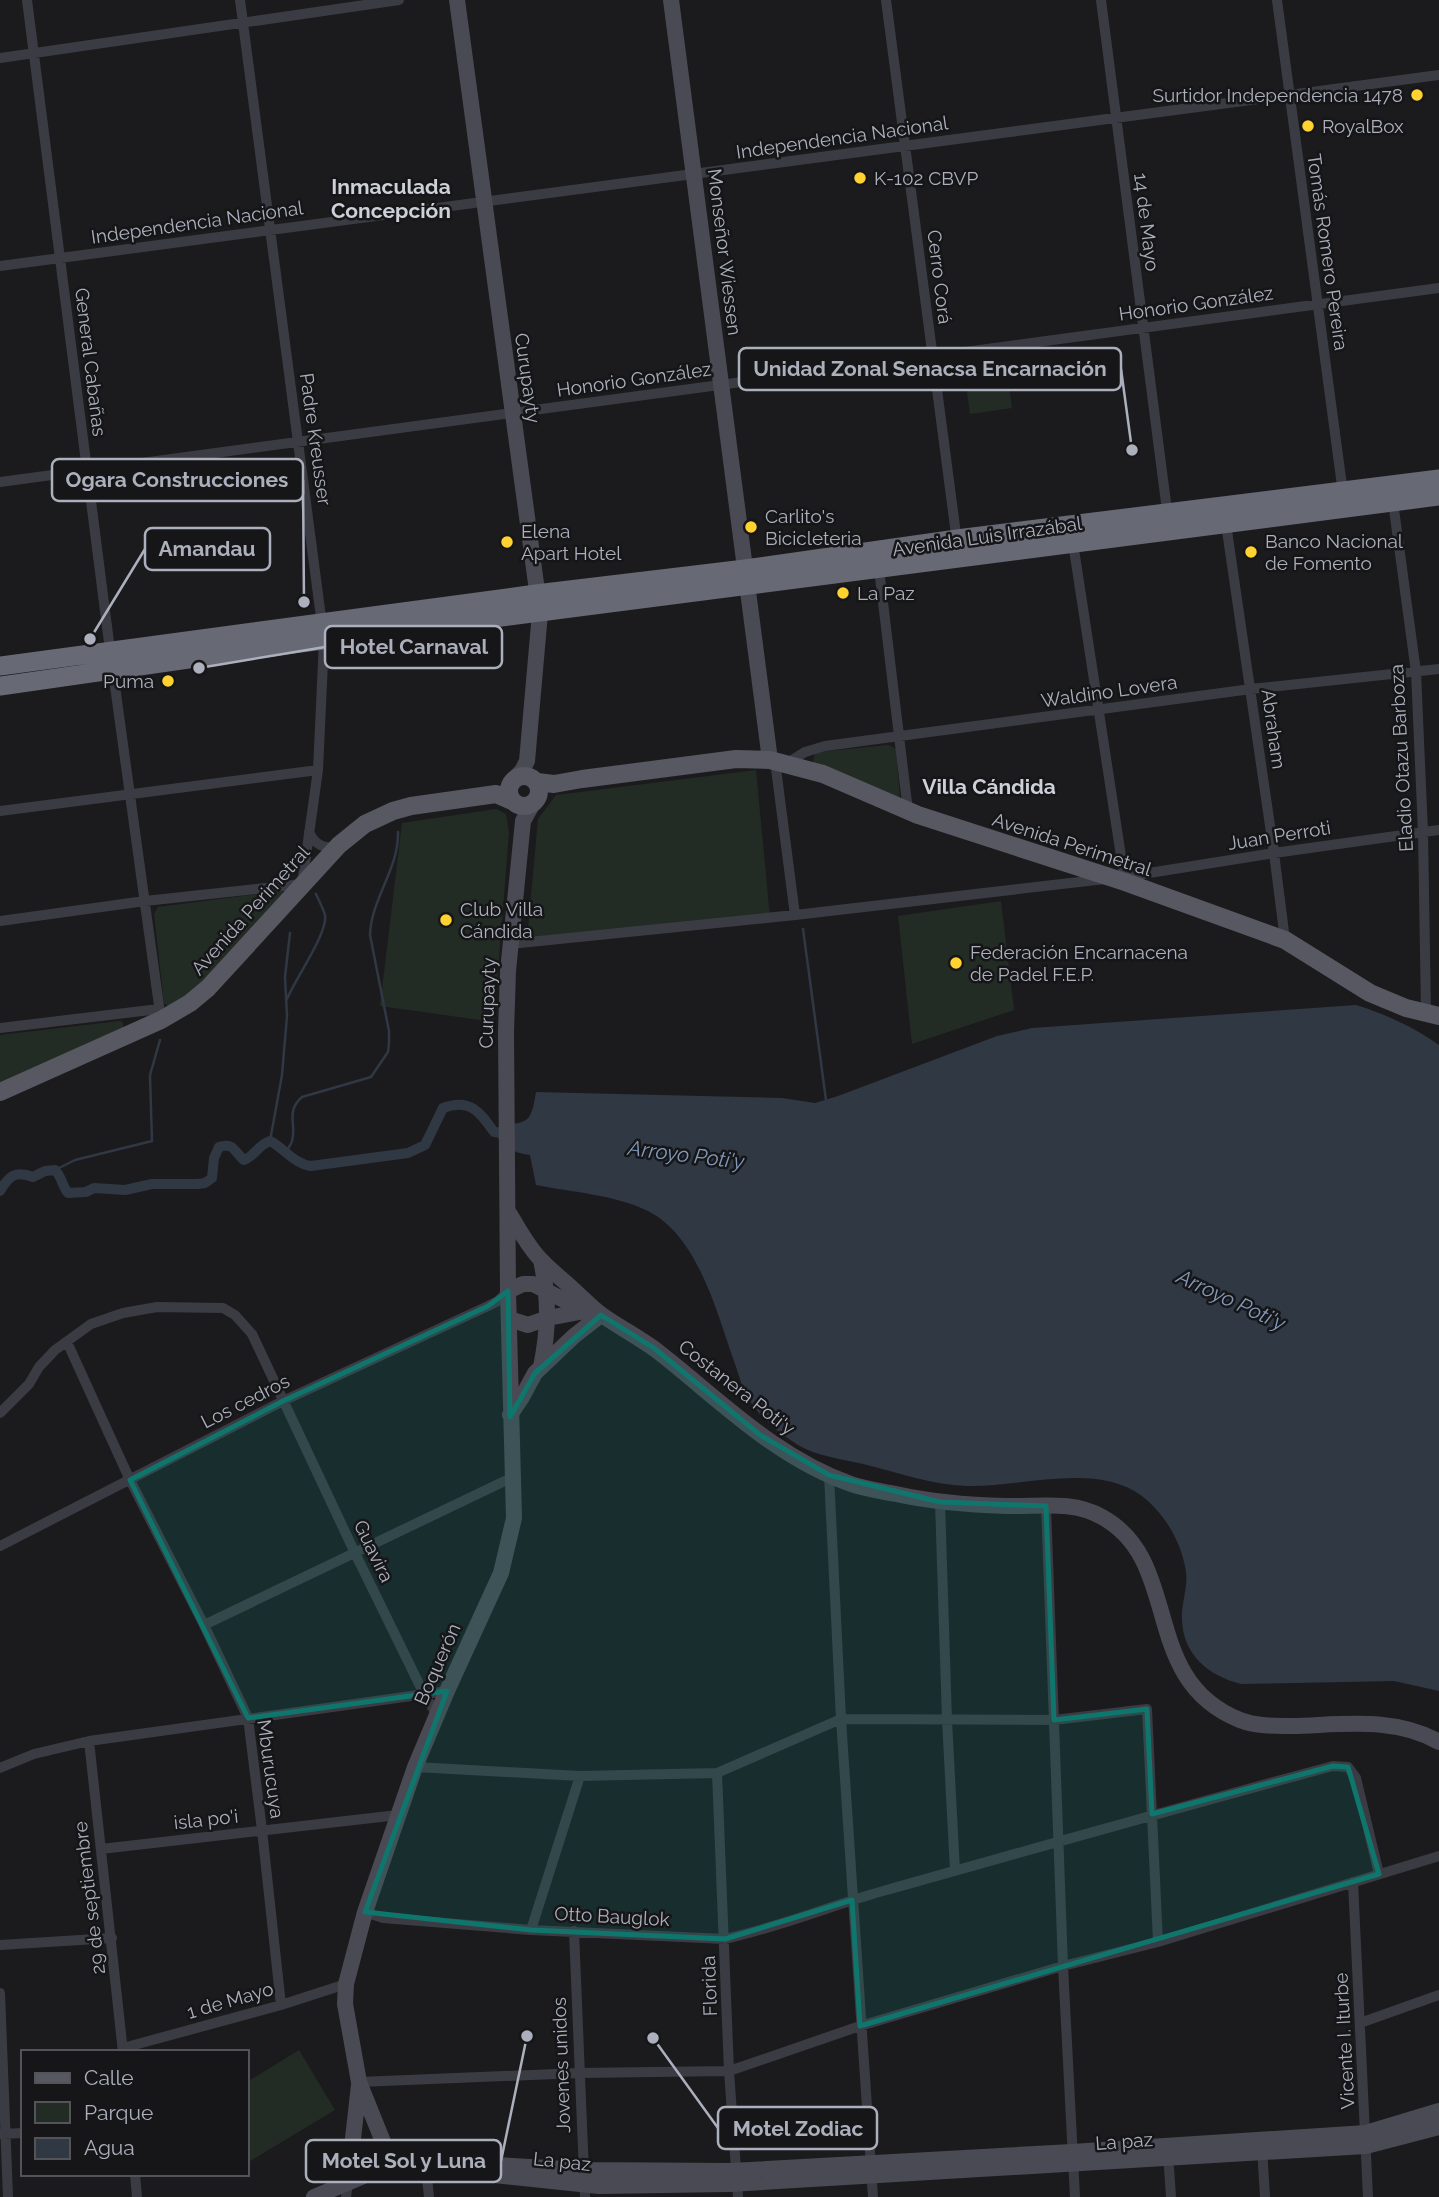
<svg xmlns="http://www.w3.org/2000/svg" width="1439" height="2197" font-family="Raleway,sans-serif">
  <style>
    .green { fill: #222c24 }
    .water { fill: #2f3843 }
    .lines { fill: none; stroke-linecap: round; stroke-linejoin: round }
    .stream { stroke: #2f3843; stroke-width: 2.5 }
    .canal { stroke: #2f3843; stroke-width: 10 }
    .street { stroke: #3b3c43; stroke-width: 10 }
    .secondary { stroke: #494a53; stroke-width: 16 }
    .primary { stroke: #575862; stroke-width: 18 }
    .highway { stroke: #676974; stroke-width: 19 }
    .marked { fill: #0f766e; fill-opacity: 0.2; stroke: #0f766e; stroke-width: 5; stroke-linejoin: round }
    .poi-dot { fill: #ffd131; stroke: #161618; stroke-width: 2.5 }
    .labels { text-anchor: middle; stroke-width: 5; stroke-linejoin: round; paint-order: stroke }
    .poi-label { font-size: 19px; fill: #acb0bd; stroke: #161618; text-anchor: start }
    .street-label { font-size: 19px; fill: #acb0bd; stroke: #161618 }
    .neighbourhood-label { font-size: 21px; font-weight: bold; fill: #ced0d9; stroke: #161618 }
    .water-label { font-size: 21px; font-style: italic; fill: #8299ba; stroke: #161618 }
    .leader { fill: none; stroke: #acb0bd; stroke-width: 2.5 }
    .callout-dot { fill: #acb0bd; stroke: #161618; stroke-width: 2.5 }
    .callout { fill: #161618; stroke: #acb0bd; stroke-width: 2.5 }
    .callout-label { font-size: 21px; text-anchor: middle; font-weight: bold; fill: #acb0bd }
  </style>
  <rect width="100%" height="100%" fill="#1b1b1d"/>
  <!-- green -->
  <path class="green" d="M1008 378 1012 408 970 414 966 384Z
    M888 745 896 749 900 798 815 765 813 761 815 754 818 752Z
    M756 770 770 917 527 940 538 819 556 795Z
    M496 809 506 814 509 833 494 1022 380 1006 402 823Z
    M281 891 283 892 282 896 209 980 169 1007 164 1003 154 914 158 907Z
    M1001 901 1014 1010 912 1044 898 916Z
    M120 1021 123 1022V1028L0 1084V1035Z
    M299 2050 335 2110 247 2163V2082Z"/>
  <!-- water -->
  <path class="water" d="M1356 1005C1385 1014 1414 1027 1439 1045V1691L1394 1681 1241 1684C1209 1676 1183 1655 1182 1620 1181 1604 1188 1588 1186 1572 1182 1543 1165 1514 1142 1496 1095 1461 1020 1488 966 1486 932 1485 897 1472 863 1464 842 1459 816 1456 798 1445 778 1433 760 1417 748 1398 742 1388 739 1375 735 1364 717 1314 699 1237 648 1211 616 1195 571 1192 536 1185L530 1155C513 1153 503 1147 494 1132L501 1125C530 1123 531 1121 536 1092L782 1098 815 1103 838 1096 997 1036 1032 1028Z"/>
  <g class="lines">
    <!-- stream -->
    <path class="stream" d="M803 929 826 1100
      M287 999C295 979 328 933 325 915 323 908 319 901 316 894
      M270 1141 282 1075 287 1016 285 977 290 933
      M286 1152C288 1148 291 1145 292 1141 297 1125 285 1112 302 1097L371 1077 388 1052 389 1043V1031L370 935C371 899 399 869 398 832
      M55 1170 75 1160 152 1141 150 1075 160 1040"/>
    <!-- canal -->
    <path class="canal" d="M0 1191C9 1176 15 1170 33 1177L45 1171 55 1170C62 1177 62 1186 68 1193L86 1192 94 1188 125 1190 152 1184H198L205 1183 212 1178 214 1158 219 1147C234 1142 234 1152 244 1160 254 1157 258 1145 270 1141 284 1148 294 1164 311 1166L408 1153 425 1145 443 1108C470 1098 480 1112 494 1132L504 1133"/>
    <!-- street -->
    <path class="street" d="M27 0 110 650 161 1020
      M886 0 957 542
      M1101 0 1168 518
      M1277 0 1343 493
      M0 58 399 0
      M0 266 1439 75
      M0 482 1439 288
      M1393 502 1416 672 1423 832 1426 1013
      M1226 524 1274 853 1285 940
      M1073 543 1125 882
      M879 569 908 811
      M775 761 795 915 1105 879
      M787 763 805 752 825 746 1251 689 1439 669
      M0 811 318 770
      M309 832C315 845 324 849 337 847
      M1124 877 1274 853 1439 830
      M0 921 145 901 302 884 318 770 324 640 240 0
      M510 944 795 915
      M0 1028 159 1009
      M67 1342 130 1480 204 1625 248 1718 262 1830 281 2005
      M0 1413 29 1384 39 1367 55 1350 91 1324 123 1313 157 1307 223 1308 235 1315 252 1334 355 1553 424 1694 437 1715
      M829 1475 841 1719 873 2197
      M940 1502 947 1720 955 1871
      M1046 1506 1063 1966 1075 2197
      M0 1546 283 1401 488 1306 498 1301 508 1291
      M204 1625 513 1477
      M89 1741 123 2052
      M415 1767 580 1776 717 1773 841 1719 1054 1720 1147 1709 1158 1942
      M0 1768 34 1754 89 1741 447 1691
      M717 1773 729 2071 738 2197
      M101 1849 398 1815
      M1353 1882 1368 2197
      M365 1912 383 1918 531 1930 725 1939C779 1927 830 1906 883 1891 1033 1849 1183 1806 1333 1766L1348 1767 1356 1778 1379 1874
      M531 1930 580 1776
      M574 1931 585 2197
      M0 1945 112 1938
      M0 1993 8 2197
      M1360 2023 1439 1995
      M123 2048 281 2005 346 1984
      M359 2082 579 2073 729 2071 860 2026 1063 1966 1158 1942 1439 1856
      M1 2134 23 2133
      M1262 2147 1265 2197
      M1168 2153 1171 2197
      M425 2159 429 2197
      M135 2174 137 2197
      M346 2197 348 2183"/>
    <!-- secondary -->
    <path class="secondary" d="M457 0 540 613 527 761 522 771 515 778
      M671 0 770 760
      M509 1213C519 1229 528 1247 542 1261 552 1272 565 1281 576 1292 584 1299 593 1309 602 1315 619 1327 638 1337 656 1350 718 1398 774 1457 851 1484 865 1489 881 1491 896 1494 932 1502 969 1505 1006 1506 1039 1507 1072 1500 1102 1517 1184 1562 1138 1679 1240 1720 1255 1726 1275 1726 1291 1726 1341 1725 1394 1716 1439 1742
      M508 1291 523 1284H533L585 1311
      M509 1319 528 1325 548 1318 585 1311
      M541 1367C549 1328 549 1299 541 1260
      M510 1415 522 1397 535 1373 574 1336 601 1315
      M392 2164 359 2082 345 2004 346 1984 365 1912 415 1767 447 1691 501 1573 514 1518 508 1291 506 1032 508 971 523 821 533 803
      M475 2173 599 2186 729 2184 1366 2146 1439 2127
      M348 2183 359 2085
      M314 2197 392 2164 411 2160 583 2170 731 2171 1072 2152 1366 2133 1439 2111"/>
    <!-- primary -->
    <path class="primary" d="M509 791a15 15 0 1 1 30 0a15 15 0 1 1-30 0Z
      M537 782 554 784 582 779 736 759 770 760 823 774 918 815 1125 882 1285 940 1370 993 1406 1008 1439 1016
      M0 1092 161 1020 190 1003 208 988 339 845 365 824 393 811 411 806 496 794 512 801"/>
    <!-- highway -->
    <path class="highway" d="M0 666 536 594 745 569 957 539 1439 479
      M0 686 300 643 1439 496"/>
  </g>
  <!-- marked area -->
  <path class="marked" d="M508 1291 510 1417 535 1373 601 1315 654 1348 760 1435 829 1475 940 1502 1046 1506 1054 1720 1147 1709 1152 1814 1333 1766 1348 1767 1379 1874 860 2026 852 1900 725 1939 531 1930 365 1912 447 1691 248 1718 130 1480 283 1401 488 1306Z"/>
  <!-- markers -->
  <g class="poi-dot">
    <circle cx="1417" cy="95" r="7"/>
    <circle cx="1308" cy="126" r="7"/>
    <circle cx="860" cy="178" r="7"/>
    <circle cx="751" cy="527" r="7"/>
    <circle cx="507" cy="542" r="7"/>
    <circle cx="1251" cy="552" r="7"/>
    <circle cx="843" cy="593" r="7"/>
    <circle cx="168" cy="681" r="7"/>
    <circle cx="446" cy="920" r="7"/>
    <circle cx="956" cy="963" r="7"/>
  </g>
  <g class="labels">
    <!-- poi labels -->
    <g class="poi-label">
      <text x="1403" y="102" text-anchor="end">Surtidor Independencia 1478</text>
      <text x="1322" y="133">RoyalBox</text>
      <text x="874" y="185">K-102 CBVP</text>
      <text x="765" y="523">Carlito's<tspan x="765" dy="22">Bicicleteria</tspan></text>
      <text x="521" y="538">Elena<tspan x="521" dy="22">Apart Hotel</tspan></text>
      <text x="1265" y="548">Banco Nacional<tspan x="1265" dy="22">de Fomento</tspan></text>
      <text x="857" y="600">La Paz</text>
      <text x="154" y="688" text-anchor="end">Puma</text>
      <text x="460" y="916">Club Villa<tspan x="460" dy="22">Cándida</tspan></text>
      <text x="970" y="959">Federación Encarnacena<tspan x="970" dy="22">de Padel F.E.P.</tspan></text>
    </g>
    <!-- street labels -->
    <g class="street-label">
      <text transform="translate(842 137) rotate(-8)" y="7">Independencia Nacional</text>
      <text transform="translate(197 222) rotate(-8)" y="7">Independencia Nacional</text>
      <text transform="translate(1147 222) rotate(83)" y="7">14 de Mayo</text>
      <text transform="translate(725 252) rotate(83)" y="7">Monseñor Wiessen</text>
      <text transform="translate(1328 252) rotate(82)" y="7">Tomás Romero Pereira</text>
      <text transform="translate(940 277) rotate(83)" y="7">Cerro Corá</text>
      <text transform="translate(1196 303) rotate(-8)" y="7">Honorio González</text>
      <text transform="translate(91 362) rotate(83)" y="7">General Cabañas</text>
      <text transform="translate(528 378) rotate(82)" y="7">Curupayty</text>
      <text transform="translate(634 379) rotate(-8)" y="7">Honorio González</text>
      <text transform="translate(316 439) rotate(82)" y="7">Padre Kreusser</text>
      <text transform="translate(987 536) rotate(-8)" y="7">Avenida Luis Irrazábal</text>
      <text transform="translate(1109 691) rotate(-8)" y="7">Waldino Lovera</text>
      <text transform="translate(1274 729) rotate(82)" y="7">Abraham</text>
      <text transform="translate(1401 758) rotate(-93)" y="7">Eladio Otazu Barboza</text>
      <text transform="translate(1279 835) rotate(-9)" y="7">Juan Perroti</text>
      <text transform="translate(1072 844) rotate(18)" y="7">Avenida Perimetral</text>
      <text transform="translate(250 910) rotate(-48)" y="7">Avenida Perimetral</text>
      <text transform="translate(487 1003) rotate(-88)" y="7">Curupayty</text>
      <text transform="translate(737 1387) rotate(38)" y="7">Costanera Poti'y</text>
      <text transform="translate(245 1401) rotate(-27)" y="7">Los cedros</text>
      <text transform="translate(374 1551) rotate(64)" y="7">Guavira</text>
      <text transform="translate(437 1664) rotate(-66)" y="7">Boquerón</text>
      <text transform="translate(271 1769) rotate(82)" y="7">Mburucuya</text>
      <text transform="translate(206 1819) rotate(-6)" y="7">isla po'i</text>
      <text transform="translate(89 1898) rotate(-97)" y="7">29 de septiembre</text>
      <text transform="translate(612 1916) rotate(3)" y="7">Otto Bauglok</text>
      <text transform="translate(709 1986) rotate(-92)" y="7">Florida</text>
      <text transform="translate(230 2000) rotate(-16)" y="7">1 de Mayo</text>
      <text transform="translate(1344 2041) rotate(-93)" y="7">Vicente I. Iturbe</text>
      <text transform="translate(561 2065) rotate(-92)" y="7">Jovenes unidos</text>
      <text transform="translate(1124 2141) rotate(-4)" y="7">La paz</text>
      <text transform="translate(562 2161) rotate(6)" y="7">La paz</text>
    </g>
    <!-- neighbourhood labels -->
    <g class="neighbourhood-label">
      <text x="391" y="194">Inmaculada<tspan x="391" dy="24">Concepción</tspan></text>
      <text x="989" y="794">Villa Cándida</text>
    </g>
    <!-- water labels -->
    <g class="water-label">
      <text transform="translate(686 1155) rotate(7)" y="7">Arroyo Poti'y</text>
      <text transform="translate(1231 1300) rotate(25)" y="7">Arroyo Poti'y</text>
    </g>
  </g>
  <!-- callouts -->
  <path class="leader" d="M1132 450L1121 369M304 602L303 480M90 639L145 549M199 668L325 647M653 2038L718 2128M527 2036L501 2161"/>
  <g class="callout-dot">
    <circle cx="1132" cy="450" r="7"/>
    <circle cx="304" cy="602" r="7"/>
    <circle cx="90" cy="639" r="7"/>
    <circle cx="199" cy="668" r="7"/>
    <circle cx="653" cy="2038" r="7"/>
    <circle cx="527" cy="2036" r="7"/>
  </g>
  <g class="callout">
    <rect x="739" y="348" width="382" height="42" rx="7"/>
    <rect x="52" y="459" width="251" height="42" rx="7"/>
    <rect x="145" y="528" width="125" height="42" rx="7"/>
    <rect x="325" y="626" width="177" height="42" rx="7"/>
    <rect x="718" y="2107" width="159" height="42" rx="7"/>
    <rect x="306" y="2140" width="195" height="42" rx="7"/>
  </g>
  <g class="callout-label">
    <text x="930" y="376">Unidad Zonal Senacsa Encarnación</text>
    <text x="177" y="487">Ogara Construcciones</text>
    <text x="207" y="556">Amandau</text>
    <text x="414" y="654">Hotel Carnaval</text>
    <text x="798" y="2136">Motel Zodiac</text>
    <text x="404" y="2168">Motel Sol y Luna</text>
  </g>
  <!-- legend -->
  <rect x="21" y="2050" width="228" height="126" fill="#161618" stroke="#52545a" stroke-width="2"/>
  <rect x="35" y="2073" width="35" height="10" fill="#575862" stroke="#52545a" stroke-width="2"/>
  <text x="84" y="2085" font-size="21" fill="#acb0bd">Calle</text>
  <rect x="35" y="2102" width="35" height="21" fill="#222c24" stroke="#52545a" stroke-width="2"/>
  <text x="84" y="2120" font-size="21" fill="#acb0bd">Parque</text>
  <rect x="35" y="2138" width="35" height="21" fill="#2f3843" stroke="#52545a" stroke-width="2"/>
  <text x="84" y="2155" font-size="21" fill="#acb0bd">Agua</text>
</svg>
